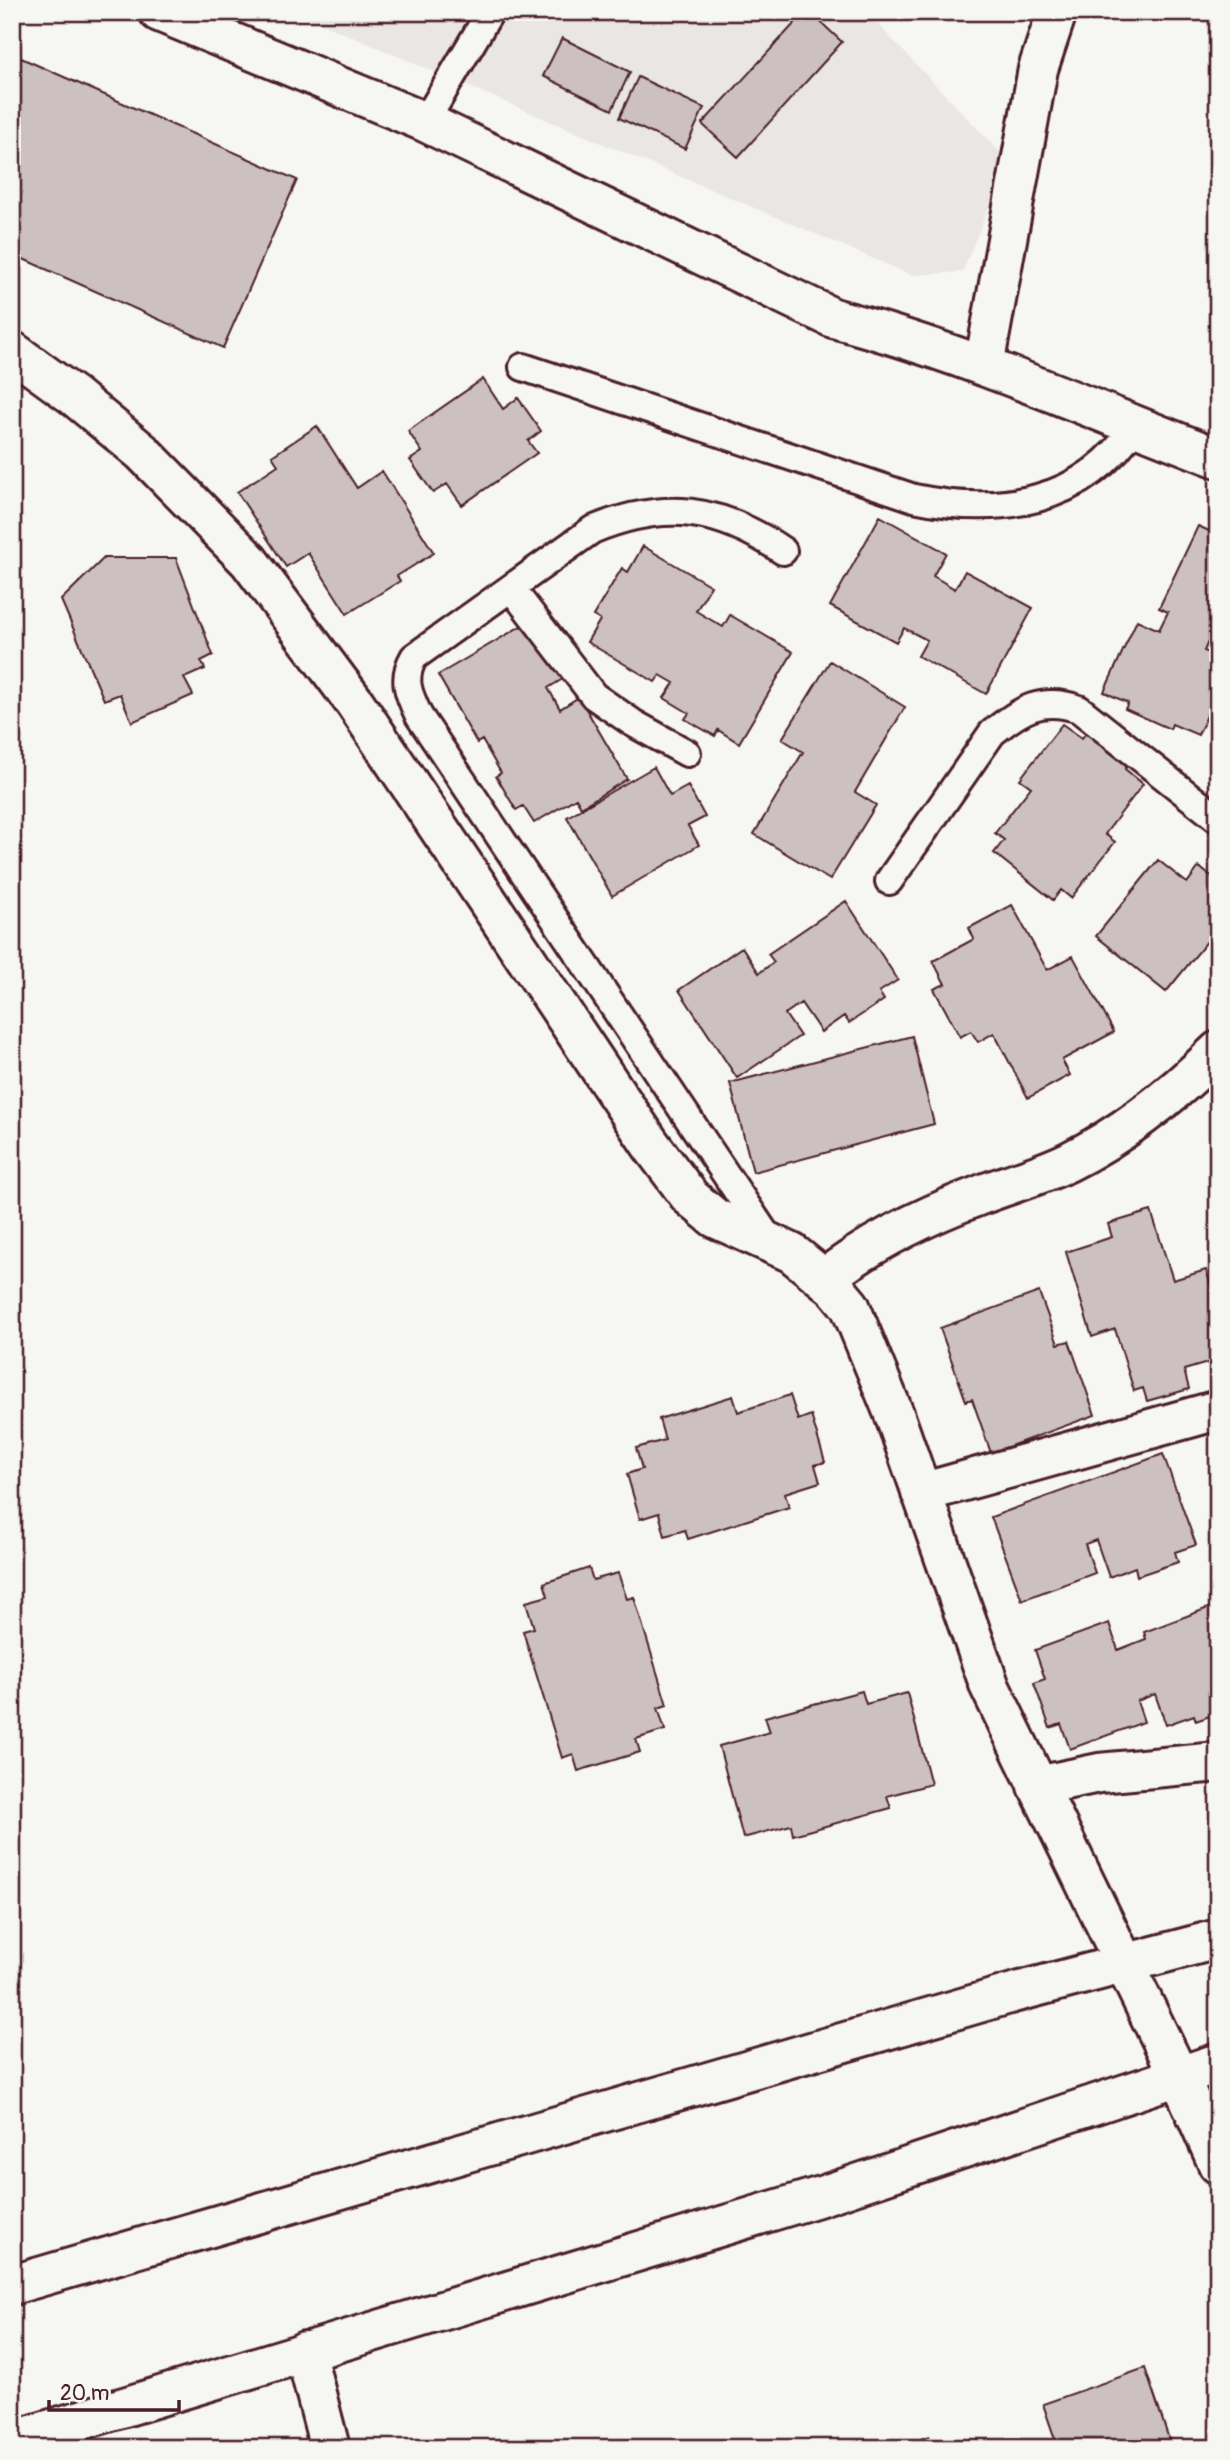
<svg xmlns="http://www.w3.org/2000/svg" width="1230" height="2460" font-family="Pangolin,sans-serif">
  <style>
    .built { fill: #e9e6e3 }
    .building { fill: #ccc1c0; stroke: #4a1f2b; stroke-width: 2 }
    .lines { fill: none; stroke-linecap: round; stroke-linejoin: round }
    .lane-casing { stroke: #4a1f2b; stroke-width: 32 }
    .street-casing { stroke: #4a1f2b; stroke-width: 44 }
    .secondary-casing { stroke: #4a1f2b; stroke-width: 44 }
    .lane { stroke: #f6f6f2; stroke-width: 26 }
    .street { stroke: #f6f6f2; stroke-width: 38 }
    .secondary { stroke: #f6f6f2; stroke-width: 38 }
  </style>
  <rect width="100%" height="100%" fill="#f6f6f2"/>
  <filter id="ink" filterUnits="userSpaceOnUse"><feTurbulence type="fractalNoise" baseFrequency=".0143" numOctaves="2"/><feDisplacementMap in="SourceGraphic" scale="14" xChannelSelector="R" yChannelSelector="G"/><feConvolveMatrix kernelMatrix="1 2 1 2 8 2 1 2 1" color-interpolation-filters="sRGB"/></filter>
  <g filter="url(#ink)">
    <!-- built -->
    <path class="built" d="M294 12H866L1008 161 962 272 912 275Z"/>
    <!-- building -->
    <path class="building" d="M805 12H810L842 42 738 157 702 124Z
      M562 38 630 72 612 110 543 76Z
      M12 54 297 180 223 348 12 254Z
      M638 77 704 108 685 149 619 118Z
      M483 379 503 409 518 398 541 431 528 441 537 453 462 505 447 484 433 493 410 460 422 452 408 431Z
      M317 426 357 488 382 471 434 553 397 576 400 581 347 614 308 553 286 567 237 492 278 465 272 456Z
      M880 516 946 553 933 576 955 589 965 571 1033 608 986 694 918 656 927 640 904 628 896 642 830 606Z
      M1198 526 1218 535V635L1212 632 1204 651 1218 657V692L1198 735 1172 724 1170 729 1125 709 1128 703 1104 692 1137 620 1159 630 1168 612 1159 608Z
      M643 546 711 586 696 611 723 627 730 615 793 652 739 743 718 730 715 736 685 719 689 713 664 698 674 683 660 675 655 682 587 642 600 620 593 616 622 568 628 572Z
      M104 558H176L213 655 201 661 205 669 184 678 193 695 132 722 120 694 104 700 61 600Z
      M533 619 566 677 548 688 560 709 579 697 627 779 581 807 576 798 534 823 523 806 516 810 496 776 501 773 482 740 477 743 438 675Z
      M830 661 905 707 855 792 876 805 830 880 754 834 803 752 782 739Z
      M1062 724 1082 738 1089 729 1130 761 1125 769 1143 784 1105 834 1115 842 1071 898 1061 890 1053 900 994 853 1004 840 995 833 1031 787 1020 779Z
      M654 767 670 796 688 786 705 817 688 826 699 845 612 896 567 817Z
      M1158 860 1187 883 1199 867 1218 882V928L1166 992 1096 936Z
      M846 901 898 980 879 992 884 1000 849 1023 844 1016 821 1032 801 1003 785 1014 800 1036 737 1078 679 990 742 947 759 973 774 962 768 954Z
      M1012 905 1047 970 1073 956 1114 1032 1062 1060 1070 1075 1028 1098 994 1033 978 1042 971 1031 960 1037 934 989 945 984 933 961 974 939 969 928Z
      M912 1036 934 1124 753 1172 730 1083Z
      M1151 1211 1173 1280 1206 1270 1218 1307V1360L1184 1370 1189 1389 1147 1401 1143 1388 1134 1391 1115 1329 1092 1337 1066 1252 1112 1237 1108 1224Z
      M1039 1292 1058 1344 1069 1341 1095 1415 991 1453 972 1399 966 1401 940 1328Z
      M790 1395 798 1420 811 1415 825 1462 815 1465 820 1482 785 1493 789 1507 688 1539 685 1530 665 1536 659 1513 640 1519 627 1474 642 1469 636 1448 665 1440 659 1419 733 1396 738 1412Z
      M1163 1454 1196 1545 1175 1552 1178 1562 1137 1576 1135 1567 1109 1577 1096 1540 1085 1544 1095 1573 1022 1600 991 1517Z
      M589 1568 593 1580 618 1573 627 1599 634 1597 667 1705 658 1708 665 1730 636 1739 640 1752 578 1771 573 1754 562 1758 523 1631 534 1628 526 1602 548 1596 544 1583Z
      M1216 1605 1218 1713 1196 1721 1194 1715 1166 1725 1155 1694 1137 1701 1144 1722 1070 1749 1061 1724 1050 1728 1034 1683 1045 1679 1035 1650 1109 1623 1118 1650 1146 1639 1144 1632Z
      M862 1691 866 1704 907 1693 931 1784 887 1796 891 1808 793 1835 791 1825 743 1838 719 1746 770 1732 765 1717Z
      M1145 2368 1172 2448H1058L1043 2404Z
      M929 2436 933 2448H896Z"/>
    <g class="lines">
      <!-- lane casing -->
      <g class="lane-casing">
        <path id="lane" d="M425 122 490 12
          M523 367 914 498C999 516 1084 504 1135 426
          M511 588 594 696 633 723 687 753
          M889 881 992 733C1021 709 1042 696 1079 709L1218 819
          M771 1242 419 716C409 695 401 679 414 657L592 530C664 500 719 507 783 551"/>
      </g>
      <!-- street casing -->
      <g class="street-casing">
        <path id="street" d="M159 12 425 122 833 318C966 353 1090 409 1218 458
          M12 351 74 396 142 452 249 561 355 703 651 1145 690 1197 715 1218 792 1253 835 1288 850 1306 894 1414 990 1687 1179 2076 1218 2164
          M984 366 1038 69 1057 12
          M824 1279C871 1242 922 1217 978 1196 1008 1184 1039 1176 1068 1162 1124 1134 1173 1095 1218 1051
          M921 1493 1218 1410
          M1037 1786 1099 1773 1218 1762
          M305 2351 330 2448"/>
      </g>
      <!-- secondary casing -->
      <g class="secondary-casing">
        <path id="secondary" d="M12 2285 1013 1993 1218 1939
          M12 2441 818 2197 1218 2063"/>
      </g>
      <!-- lane -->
      <use href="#lane" class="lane"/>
      <!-- street -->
      <use href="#street" class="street"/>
      <!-- secondary -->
      <use href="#secondary" class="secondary"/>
    </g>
  </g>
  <!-- margin -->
  <rect width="1230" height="2460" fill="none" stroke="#f6f6f2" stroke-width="42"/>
  <rect x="21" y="21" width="1188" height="2418" fill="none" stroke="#4a1f2b" stroke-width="2.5" filter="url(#ink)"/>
  <!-- scale -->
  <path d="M49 2400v10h130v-10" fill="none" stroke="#4a1f2b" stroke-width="3.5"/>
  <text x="60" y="2400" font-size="21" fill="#4a1f2b" stroke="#f6f6f2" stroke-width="5" paint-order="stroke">20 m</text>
</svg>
